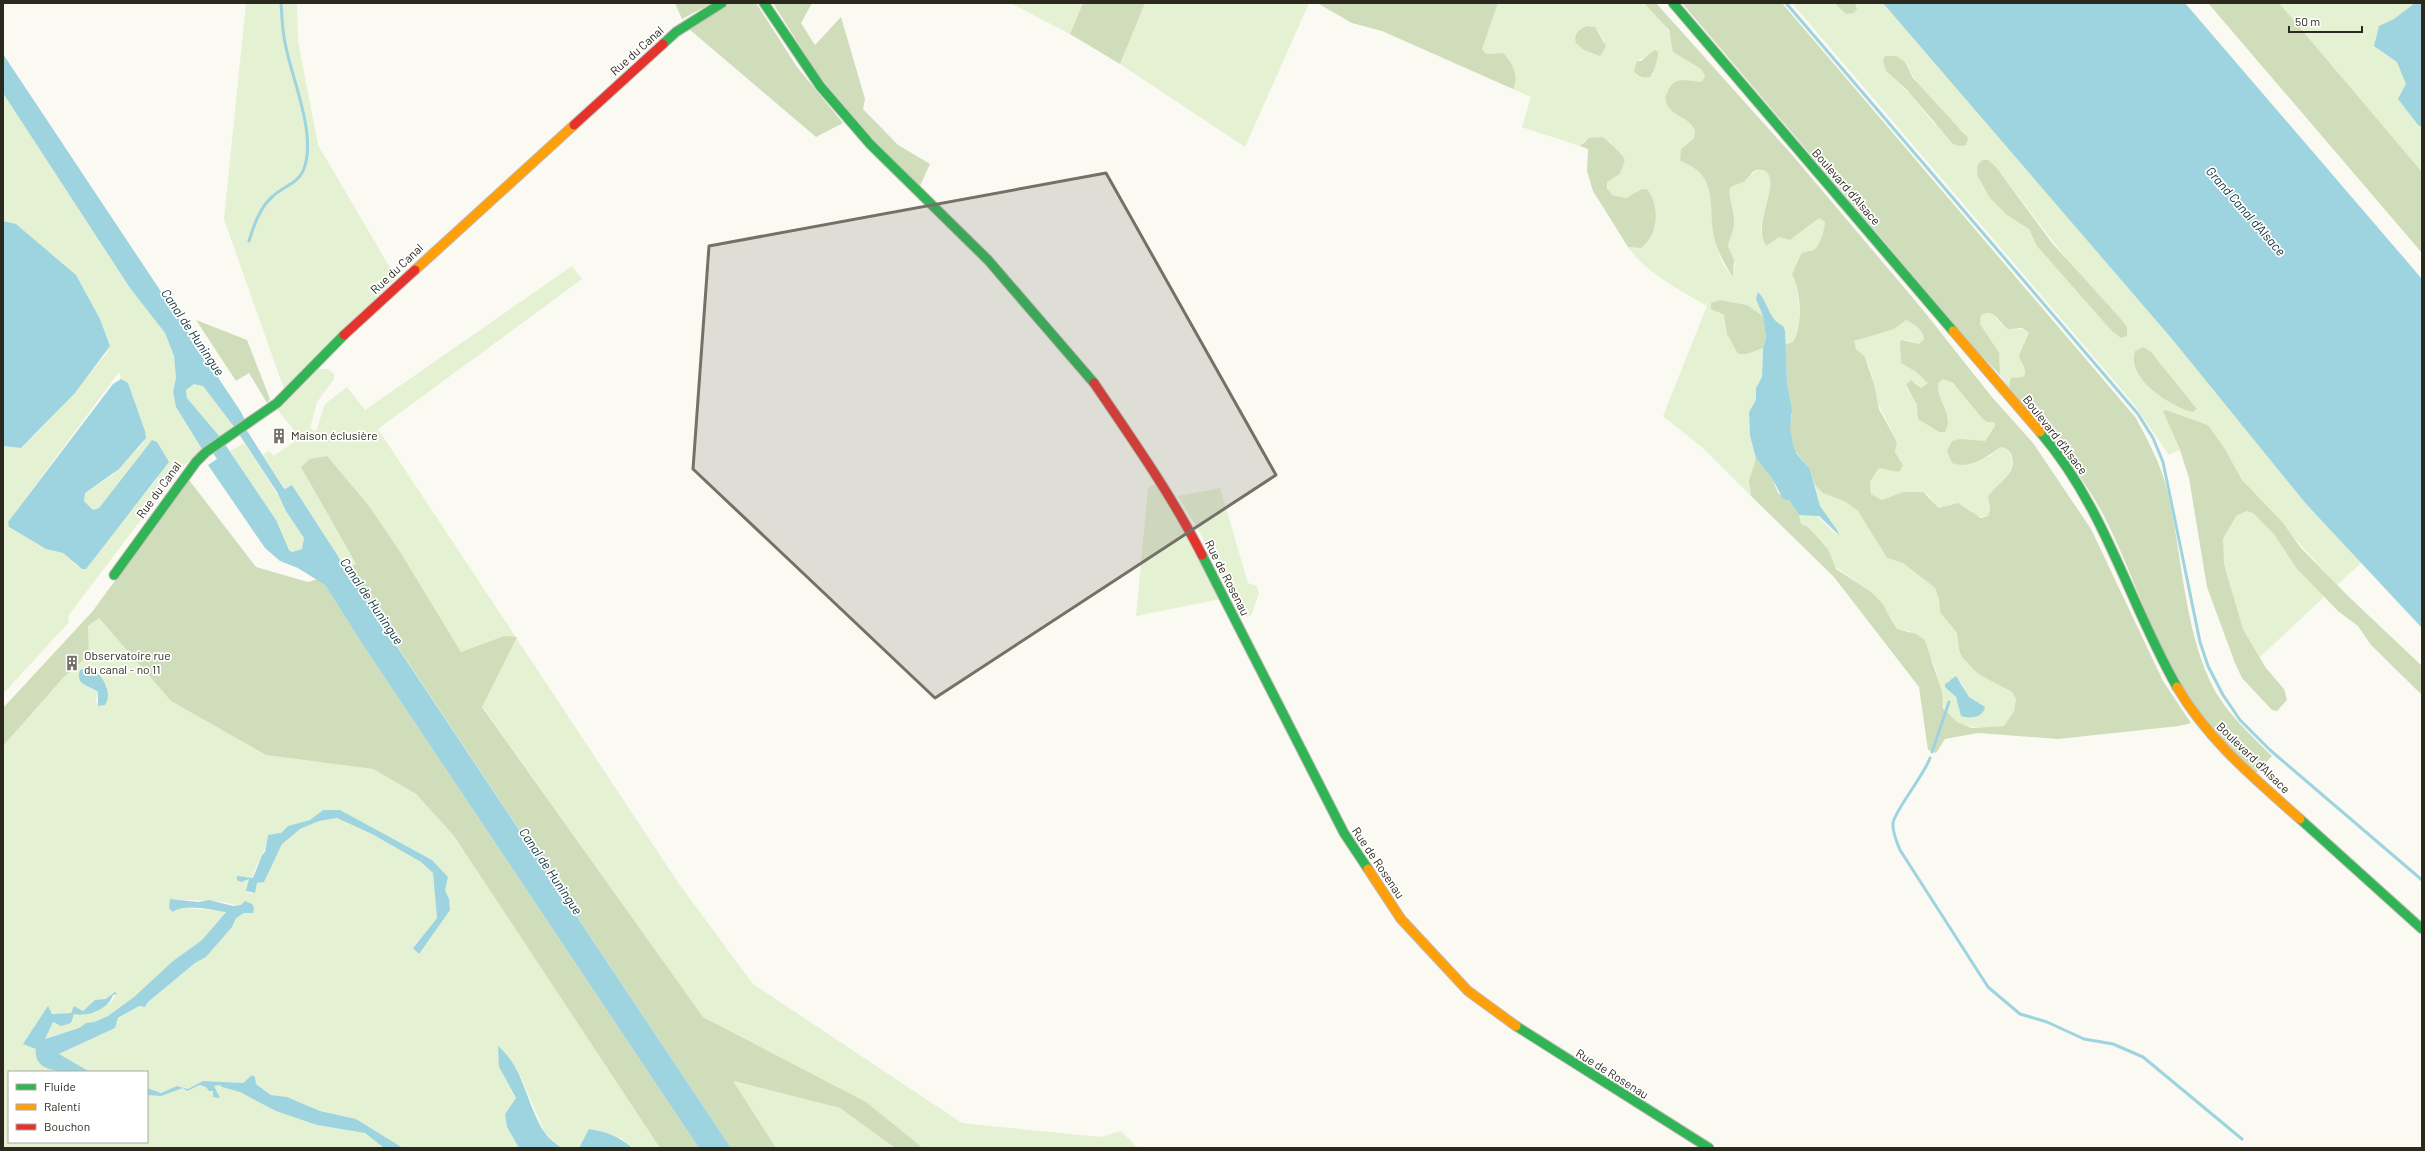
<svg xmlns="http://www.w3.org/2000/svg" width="2425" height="1151" font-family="Barlow,sans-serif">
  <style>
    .green { fill: #e5f1d3; fill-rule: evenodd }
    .forest { fill: #d0ddba; fill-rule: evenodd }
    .water { fill: #9dd4df; fill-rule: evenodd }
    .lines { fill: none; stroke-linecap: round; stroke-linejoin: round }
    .stream { stroke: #9dd4df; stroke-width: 3 }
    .fast-casing { stroke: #bfbcb4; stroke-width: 11 }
    .slow-casing { stroke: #bfbcb4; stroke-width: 11 }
    .jam-casing { stroke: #bfbcb4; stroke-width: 11 }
    .fast { stroke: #30b455; stroke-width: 9 }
    .slow { stroke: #ff9f0a; stroke-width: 9 }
    .jam { stroke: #e5322d; stroke-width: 9 }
    .marked { fill: #737168; fill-opacity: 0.2; stroke: #737168; stroke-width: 3; stroke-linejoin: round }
    .labels { text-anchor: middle; stroke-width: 3.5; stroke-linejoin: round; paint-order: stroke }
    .street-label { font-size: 12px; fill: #2b281d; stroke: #fff }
    .poi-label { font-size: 12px; fill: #2b281d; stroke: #fff; text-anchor: start }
    .water-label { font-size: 13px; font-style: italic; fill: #0c333b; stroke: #fff }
  </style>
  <rect width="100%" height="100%" fill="#faf9f2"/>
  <!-- green -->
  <path class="green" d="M246 3H297L298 41 318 145 396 278 284 389 224 219Z
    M1010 3H1083L1070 34Z
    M1145 3H1309L1245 147 1120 64Z
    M1498 3H1644C1662 20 1671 27 1673 52L1701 69 1705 76 1702 82C1681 80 1673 75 1665 98 1668 116 1688 115 1695 130L1694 138 1685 145 1680 161C1685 163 1692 165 1696 169 1724 193 1702 246 1733 277L1735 265 1727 246C1730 235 1736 229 1734 215 1733 205 1728 199 1730 188 1735 184 1741 184 1745 181 1753 174 1753 168 1766 171 1778 184 1760 212 1761 231 1761 236 1764 242 1766 246L1779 237 1790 240 1819 218 1825 222C1824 230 1821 244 1814 250 1810 252 1805 252 1801 254L1792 274C1800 290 1803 330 1791 344L1785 345V331L1769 312 1763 299V316L1747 305 1720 300 1717 313 1724 315 1730 340 1738 354H1747L1763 348 1762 377 1756 388V400L1749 412 1750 436 1756 458 1749 481 1751 496 1704 449 1663 416 1707 306C1679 289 1647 274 1628 247L1641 248C1656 237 1658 205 1648 190 1634 196 1607 207 1607 182L1620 174 1625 160 1610 142 1585 140 1580 146 1522 127 1531 97 1513 89 1515 75 1503 53 1486 54 1482 49ZM1591 26 1597 30 1604 41 1594 53 1584 50 1575 35 1580 29ZM1647 57 1658 59 1653 67V74L1642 78 1636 75 1639 60Z
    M1792 3H1834L1838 7 1857 5 1855 3H1884L2172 339 2307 505 2361 563 2337 585 2242 480 2225 449 2208 425 2166 410 2180 450 2169 455 2133 403ZM1905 62C1919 89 1941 113 1964 132L1935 125 1913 97 1886 71ZM1996 167 2065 257 2111 330 2034 240 2029 228 1999 208ZM2142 347 2151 352 2197 409C2176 400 2123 383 2135 351Z
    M2279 3H2422V172Z
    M3 93 130 288 165 333 174 356 176 378 173 392 176 407 202 449 178 471 68 616 69 622 3 694V446L21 448C53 418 81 386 107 352L110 346 100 319 76 275 16 224 3 221ZM119 372 121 379 128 383 145 431 144 442 112 475 85 493 84 501 93 510 99 508 152 440 157 479 115 531 78 567 63 553 46 549 9 527 8 522Z
    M572 266 582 279 378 429 679 884 753 984 962 1123 1101 1137 1121 1131 1138 1148H923L866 1102 703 1017 482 706 504 636 461 652 399 550 369 506 301 467 356 564 346 569 292 485 285 489 263 455 269 451 274 456 295 441 293 438 297 434 277 409 318 369H328L334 374V379L317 402 310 428 316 431 325 404 347 387 365 410Z
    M1986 312 1992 313C1996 316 1999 323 2003 325 2012 330 2020 327 2030 333L2019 355C2020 363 2029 369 2023 377H2016L2009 387 2000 375 1987 335 1980 324 1981 315Z
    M1906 320C1914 324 1923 329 1924 339L1919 344 1906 340 1900 343 1905 365 1915 370 1928 383 1921 388 1915 382 1906 388 1915 400 1921 421 1939 432H1945C1955 415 1936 401 1938 383L1943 379C1966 387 1972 415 1994 422L1995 426 1984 442 1960 439 1957 465 1990 456 2001 447C2006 448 2009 450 2010 454 2018 472 1998 490 1988 504L1990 510 1988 516C1976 519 1973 511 1963 506 1954 501 1947 507 1939 508L1928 495 1903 492 1882 500 1871 494 1870 482 1878 469 1902 462 1895 452 1897 441 1876 400C1876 391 1870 363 1864 356 1859 351 1853 349 1854 341Z
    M197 383 203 386 235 428 220 437 187 398 186 390 190 386Z
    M244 443C265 474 285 506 304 538L302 549 292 552 289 550 276 520 230 451Z
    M1151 485H1156L1192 544 1221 599 1136 616 1148 489Z
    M1815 485 1823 493 1846 502 1858 511 1887 558 1903 563 1935 588 1939 599 1940 612 1957 633 1959 650 1962 657 1978 674 2012 692 2016 699 2014 711 2004 726C1914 737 1958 679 1920 642 1917 639 1913 633 1909 631 1906 630 1900 630 1897 629L1891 617 1870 591 1834 566 1825 545 1801 524 1799 515H1816L1837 535 1820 506ZM1949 680 1961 682 1966 693 1976 704 1960 713C1959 695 1949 694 1947 682Z
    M1220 488 1248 583 1257 586 1259 593 1251 616 1241 617 1200 533 1178 496Z
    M2247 511C2269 521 2282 548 2296 567 2304 578 2315 587 2324 597L2260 657 2243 629 2224 564 2222 549 2223 539 2230 526 2236 516Z
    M99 618 171 701 266 755 373 769 416 794 454 836 660 1148H632L621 1138 590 1129 579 1148H561L545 1133 521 1077 499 1067 516 1099 505 1114 507 1127 519 1148H403L356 1119 320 1111 287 1097 271 1095 256 1084 255 1077 252 1075 243 1083 203 1081 188 1089C176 1082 169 1092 158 1093L147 1088V1072H90L58 1055 115 1028 118 1019 139 1006 145 1007 148 1002 195 963 206 957 232 927 236 918 244 913H253C228 897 199 902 171 899L169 908 188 906 193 909 226 911 202 940 173 961 134 997 108 1016 79 1028 44 1039 52 1022 61 1026 74 1014 95 1012 111 1002 116 994 112 993C103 1002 92 1000 83 1011L74 1006 71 1013 52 1014 48 1007 36 1049 39 1063 57 1072H9V1142H147V1095L161 1096 183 1087 187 1091 200 1085 206 1087 209 1091H213V1094H218L214 1086 220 1085 240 1092 317 1125 365 1133 384 1148H3V746L63 678 89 655 88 626ZM102 680 107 686 98 706 96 700 98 692 87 687ZM323 810H340L432 860 448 877 445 890 449 899 419 954 413 947 437 918 433 873 421 862 372 834 337 818 319 821 300 829 282 844 264 882 257 883 253 894 247 892 249 879 243 881 245 877 253 878C254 863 267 853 267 837L281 833 288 826 310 820Z
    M732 1081 840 1108 895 1148H776Z"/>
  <!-- forest -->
  <path class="forest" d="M675 3H712L682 19Z
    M729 3H756L797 67 843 123 816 137 689 29Z
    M773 3H812L801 23 815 45 841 17 865 99 863 109 898 145 930 164 920 186 871 137 818 75Z
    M1083 3H1145L1120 64 1070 34Z
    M1317 3H1498L1482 49 1486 54 1503 53C1512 62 1520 77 1513 89L1382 31 1352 23Z
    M1644 3H1656L1793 156 1923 310 1991 396 2033 443 2091 529 2163 681 2191 723 2179 726 2058 739 1978 733 1945 739 1936 753 1928 750 1919 687 1834 577 1751 496 1749 481 1756 458 1773 480 1778 493 1789 500 1799 515 1801 524 1808 527 1828 549 1836 569 1870 591 1882 603 1897 629 1916 634 1925 640 1942 692 1943 708 1957 722 1972 728 2004 726 2014 711 2016 699 2012 692 1978 674 1962 657 1959 650 1957 633 1940 612 1939 599 1935 588 1903 563 1887 558 1858 511 1846 502 1823 493 1815 485 1810 469 1795 451 1790 433V423L1792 416 1787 382 1785 345 1793 342C1803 324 1801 292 1792 274L1801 254C1805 251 1810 252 1814 250 1821 244 1824 230 1825 222L1819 218 1790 240 1779 237 1766 246C1751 222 1781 187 1766 171 1751 167 1753 174 1745 181 1741 184 1735 184 1730 188 1728 199 1734 207 1734 219 1735 230 1730 236 1728 246L1734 260 1733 277 1730 273C1724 262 1716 249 1714 236 1708 204 1719 175 1680 161L1681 149 1694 138 1695 130C1688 115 1668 117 1665 98 1673 75 1681 80 1702 82L1705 76 1701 69 1673 52 1669 30ZM1906 320C1914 324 1923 329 1924 339L1919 344 1902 340 1900 342 1901 363 1915 371 1928 383 1921 388 1911 380 1906 385 1917 405 1918 419 1939 432H1945C1955 415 1936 401 1938 383L1943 379 1953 383 1983 419 1987 422H1994L1995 426 1985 441 1960 439 1952 441 1947 451 1952 463C1969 470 1988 456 2001 447 2006 448 2009 450 2011 454 2019 475 1997 482 1988 497L1990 510 1988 516 1981 518 1958 503 1939 508 1923 492H1903L1882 500 1871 494 1870 482 1878 469C1885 467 1892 473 1900 471L1903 465 1895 452 1897 442 1879 409 1874 384 1865 357 1856 349 1854 341 1894 329Z
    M1682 3H1782L2136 418C2148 441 2161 464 2167 490 2182 552 2183 620 2209 679 2222 709 2249 733 2272 756L2256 773C2231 750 2207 725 2188 696 2152 641 2134 574 2104 516 2079 468 2041 428 2009 387L2011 378 2023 377C2029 369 2020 363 2019 355L2029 333 2022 328 2008 329C1999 323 1994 307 1981 315L1980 324 1999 353 2000 375 1976 350Z
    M1834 3H1855L1857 9 1853 13 1846 14Z
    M2208 3H2279L2422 172V253Z
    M1587 26 1595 27 1606 46 1600 56 1584 50 1576 43C1573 34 1579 29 1587 26Z
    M1655 50 1658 52C1659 57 1653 74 1650 77 1643 78 1639 78 1634 71L1637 61H1641Z
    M1885 56H1896L1905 62 1913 78 1968 138 1966 145 1960 146 1953 144 1907 90 1886 71 1883 61Z
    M1602 137C1607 139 1624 156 1625 160L1620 174 1607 182V188L1612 195 1626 198 1642 189 1648 190C1660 208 1658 235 1641 248L1628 247 1593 191 1587 171 1588 149 1580 146 1589 138Z
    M1983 160H1988L1996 167 2052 243 2120 318 2127 327V336L2121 338 2111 330 2037 246 2029 229 2007 215 1990 198 1977 175 1978 164Z
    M1720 300 1747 305 1763 316 1766 338 1763 348 1747 354H1738L1727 334 1724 315 1711 309V303Z
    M196 320 247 340 270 399 267 403 249 373 236 381Z
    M2143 347 2151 352 2197 409 2193 412C2171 407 2125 378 2135 351Z
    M2166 410 2208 425 2225 449 2242 480 2283 523 2301 548 2348 596 2422 666V695L2371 645 2358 626 2338 611 2297 569 2273 533 2254 514 2247 511 2236 516 2223 539 2224 564 2243 629 2266 668 2284 689 2287 700 2277 711 2272 710 2242 678 2235 663 2207 587 2189 478 2179 447 2163 411Z
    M327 456 369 506 399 550 461 652 504 636 517 637 482 707 703 1017 866 1102 923 1148H895L840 1108 733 1081 776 1148H731L346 569 356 564 301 467 310 459Z
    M189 480 256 567 308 582 318 579 325 585 363 645 699 1148H660L454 836 416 794 373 769 266 755 171 701 99 618 88 626 89 655 63 678 3 746V708L92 612Z"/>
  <!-- water -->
  <path class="water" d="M1883 3H2185L2422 279V628L2307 505 2172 339Z
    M2415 3H2422V126H2419L2398 99 2406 84 2397 62 2374 46 2379 26 2394 19Z
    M3 54 241 412 245 420 242 423 283 487 285 489 292 485 372 609 731 1148H699L363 645 325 585 298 568 280 561 265 548 208 465 217 459 208 445 202 449 176 407 173 392 176 378 174 356 165 333 130 288 3 93ZM194 384 203 386 235 428 277 492 286 511 304 538 302 549 292 552 289 550 276 520 237 462 220 437 187 398 186 390Z
    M3 221 16 224 76 275 100 319 110 346 75 393 21 448 3 446Z
    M1758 292C1768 302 1769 320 1783 326L1785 331 1787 382 1792 411 1790 428 1793 444 1796 453 1810 469 1820 506 1837 530 1839 535 1819 516 1799 515 1789 500 1783 499 1773 480 1756 458 1750 436 1749 412 1756 400V388L1762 377 1763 348 1766 338 1763 316 1756 299Z
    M121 379 128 383 145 431 146 438 119 469 85 493 84 501 93 510 99 508 152 440 157 442 169 462 86 569H82L63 553 46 549 9 527 8 522 113 384Z
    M88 667C101 672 114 692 105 705L98 706V692C91 686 74 685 80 670Z
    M1956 676 1969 697 1985 707C1983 718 1969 719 1961 716L1956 697 1945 687V684Z
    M323 810H340L432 860 448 877 445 890 449 899 450 910 419 954 413 948 437 918 433 873 421 862 372 834 337 818 319 821 300 829 282 844 264 882 257 883 255 893 246 891 249 879 241 882 237 880V876L253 878 262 855 265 852 268 835 281 833 288 826 310 820Z
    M170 899 198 902 209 900 233 906 241 905 245 901 252 904 254 908 253 913H244L236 918 232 927 206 957 195 963 148 1002 145 1007 139 1006 118 1018 115 1028 59 1054 90 1072C73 1072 32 1076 36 1049L23 1044 48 1006 52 1014 71 1013 74 1006 83 1011 95 1000 105 999 115 992 117 994 113 995C108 1010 87 1017 74 1014L71 1023 61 1026 53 1022 45 1039 79 1028 86 1023 94 1022 108 1016 134 997 173 961 202 940 226 912C212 910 184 903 173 912L169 908Z
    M498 1046C525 1069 526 1105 545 1133 549 1139 556 1143 561 1148H519L507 1127 505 1114 516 1098 499 1067Z
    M252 1075 255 1077 256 1084 271 1095 287 1097 320 1111 356 1119 403 1148H384L365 1133 317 1125 276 1111 240 1092 222 1087 220 1085 214 1086 220 1098 213 1097V1091H209L206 1087 200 1085 187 1091 183 1088 161 1096 147 1095V1088L161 1093 177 1086 188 1089 203 1081 243 1083Z
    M589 1129C607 1132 619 1136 632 1148H579Z"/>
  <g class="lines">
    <!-- stream -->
    <path class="stream" d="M1786 3 2138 414 2153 438 2163 462 2200 642 2208 666 2223 695 2240 720 2270 750 2422 880
      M249 241C254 225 260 207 273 196 283 187 298 183 303 171 319 135 289 74 284 37 282 26 282 14 281 3
      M1932 752 1949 702
      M1930 758C1923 777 1895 810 1893 823 1892 832 1897 842 1900 850L1988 987 2020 1014 2047 1022 2084 1039 2113 1044 2143 1057 2242 1139"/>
    <!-- fast casing -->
    <g class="fast-casing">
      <path id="fast" d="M764 3 820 86 870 144 988 260 1094 383
        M1673 3 1953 331
        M663 44 676 32 722 3
        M2040 432C2106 509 2128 601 2177 687
        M1202 555 1344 833 1368 869
        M114 575 196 462 206 452 277 403 344 335
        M2300 819 2422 929
        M1516 1026 1709 1148"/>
    </g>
    <!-- slow casing -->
    <g class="slow-casing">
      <path id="slow" d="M415 270 574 125
        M1953 331 2040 432
        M2177 687C2208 740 2254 778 2300 819
        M1368 869 1401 919 1468 991 1516 1026"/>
    </g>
    <!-- jam casing -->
    <g class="jam-casing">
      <path id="jam" d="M574 125 663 44
        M344 335 415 270
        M1094 383C1132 439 1171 494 1202 555"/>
    </g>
    <!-- fast -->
    <use href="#fast" class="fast"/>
    <!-- slow -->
    <use href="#slow" class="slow"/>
    <!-- jam -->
    <use href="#jam" class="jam"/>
  </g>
  <!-- marked area -->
  <path class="marked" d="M1106 173 1276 475 935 698 693 469 709 246Z"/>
  <!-- icons -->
  <defs>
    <g id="building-bare" transform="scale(1.2)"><path d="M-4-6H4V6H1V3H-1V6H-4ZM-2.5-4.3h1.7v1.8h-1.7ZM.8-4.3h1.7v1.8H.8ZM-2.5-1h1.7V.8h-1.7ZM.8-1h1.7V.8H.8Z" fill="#737168" stroke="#fff" stroke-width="2.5" paint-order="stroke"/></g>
  </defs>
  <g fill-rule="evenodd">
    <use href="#building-bare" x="279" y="436"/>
    <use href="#building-bare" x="72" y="663"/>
  </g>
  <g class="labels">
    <!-- street labels -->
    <g class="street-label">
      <text transform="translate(637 51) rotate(-42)" y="4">Rue du Canal</text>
      <text transform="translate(1846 187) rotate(49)" y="4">Boulevard d'Alsace</text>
      <text transform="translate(397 269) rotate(-43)" y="4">Rue du Canal</text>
      <text transform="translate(2055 435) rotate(52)" y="4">Boulevard d'Alsace</text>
      <text transform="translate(159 490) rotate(-54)" y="4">Rue du Canal</text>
      <text transform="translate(1227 578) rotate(63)" y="4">Rue de Rosenau</text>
      <text transform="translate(2253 758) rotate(44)" y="4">Boulevard d'Alsace</text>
      <text transform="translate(1378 863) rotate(56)" y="4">Rue de Rosenau</text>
      <text transform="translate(1612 1074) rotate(32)" y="4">Rue de Rosenau</text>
    </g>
    <!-- poi labels -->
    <g class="poi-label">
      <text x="291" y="440">Maison éclusière</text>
      <text x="84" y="660">Observatoire rue<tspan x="84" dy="14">du canal - no 11</tspan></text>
    </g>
    <!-- water labels -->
    <g class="water-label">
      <text transform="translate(2246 211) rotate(49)" y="5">Grand Canal d'Alsace</text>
      <text transform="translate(193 332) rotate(56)" y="5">Canal de Huningue</text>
      <text transform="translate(372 601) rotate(56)" y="5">Canal de Huningue</text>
      <text transform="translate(551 871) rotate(56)" y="5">Canal de Huningue</text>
    </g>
  </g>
  <!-- border -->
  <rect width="2425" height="1151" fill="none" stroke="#2b281d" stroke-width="8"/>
  <!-- legend -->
  <rect x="8" y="1071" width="140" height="72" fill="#ffffff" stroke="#aaa9a5"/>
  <rect x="16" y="1084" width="20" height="6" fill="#30b455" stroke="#aaa9a5"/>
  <text x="44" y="1091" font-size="12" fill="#2b281d">Fluide</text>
  <rect x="16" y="1104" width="20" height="6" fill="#ff9f0a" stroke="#aaa9a5"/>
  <text x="44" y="1111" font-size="12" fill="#2b281d">Ralenti</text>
  <rect x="16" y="1124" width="20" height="6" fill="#e5322d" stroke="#aaa9a5"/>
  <text x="44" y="1131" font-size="12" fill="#2b281d">Bouchon</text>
  <!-- scale -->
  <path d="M2289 26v6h73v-6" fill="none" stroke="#2b281d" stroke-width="2"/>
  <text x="2295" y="26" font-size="12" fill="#2b281d" stroke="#ffffff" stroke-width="3" paint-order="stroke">50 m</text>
</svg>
